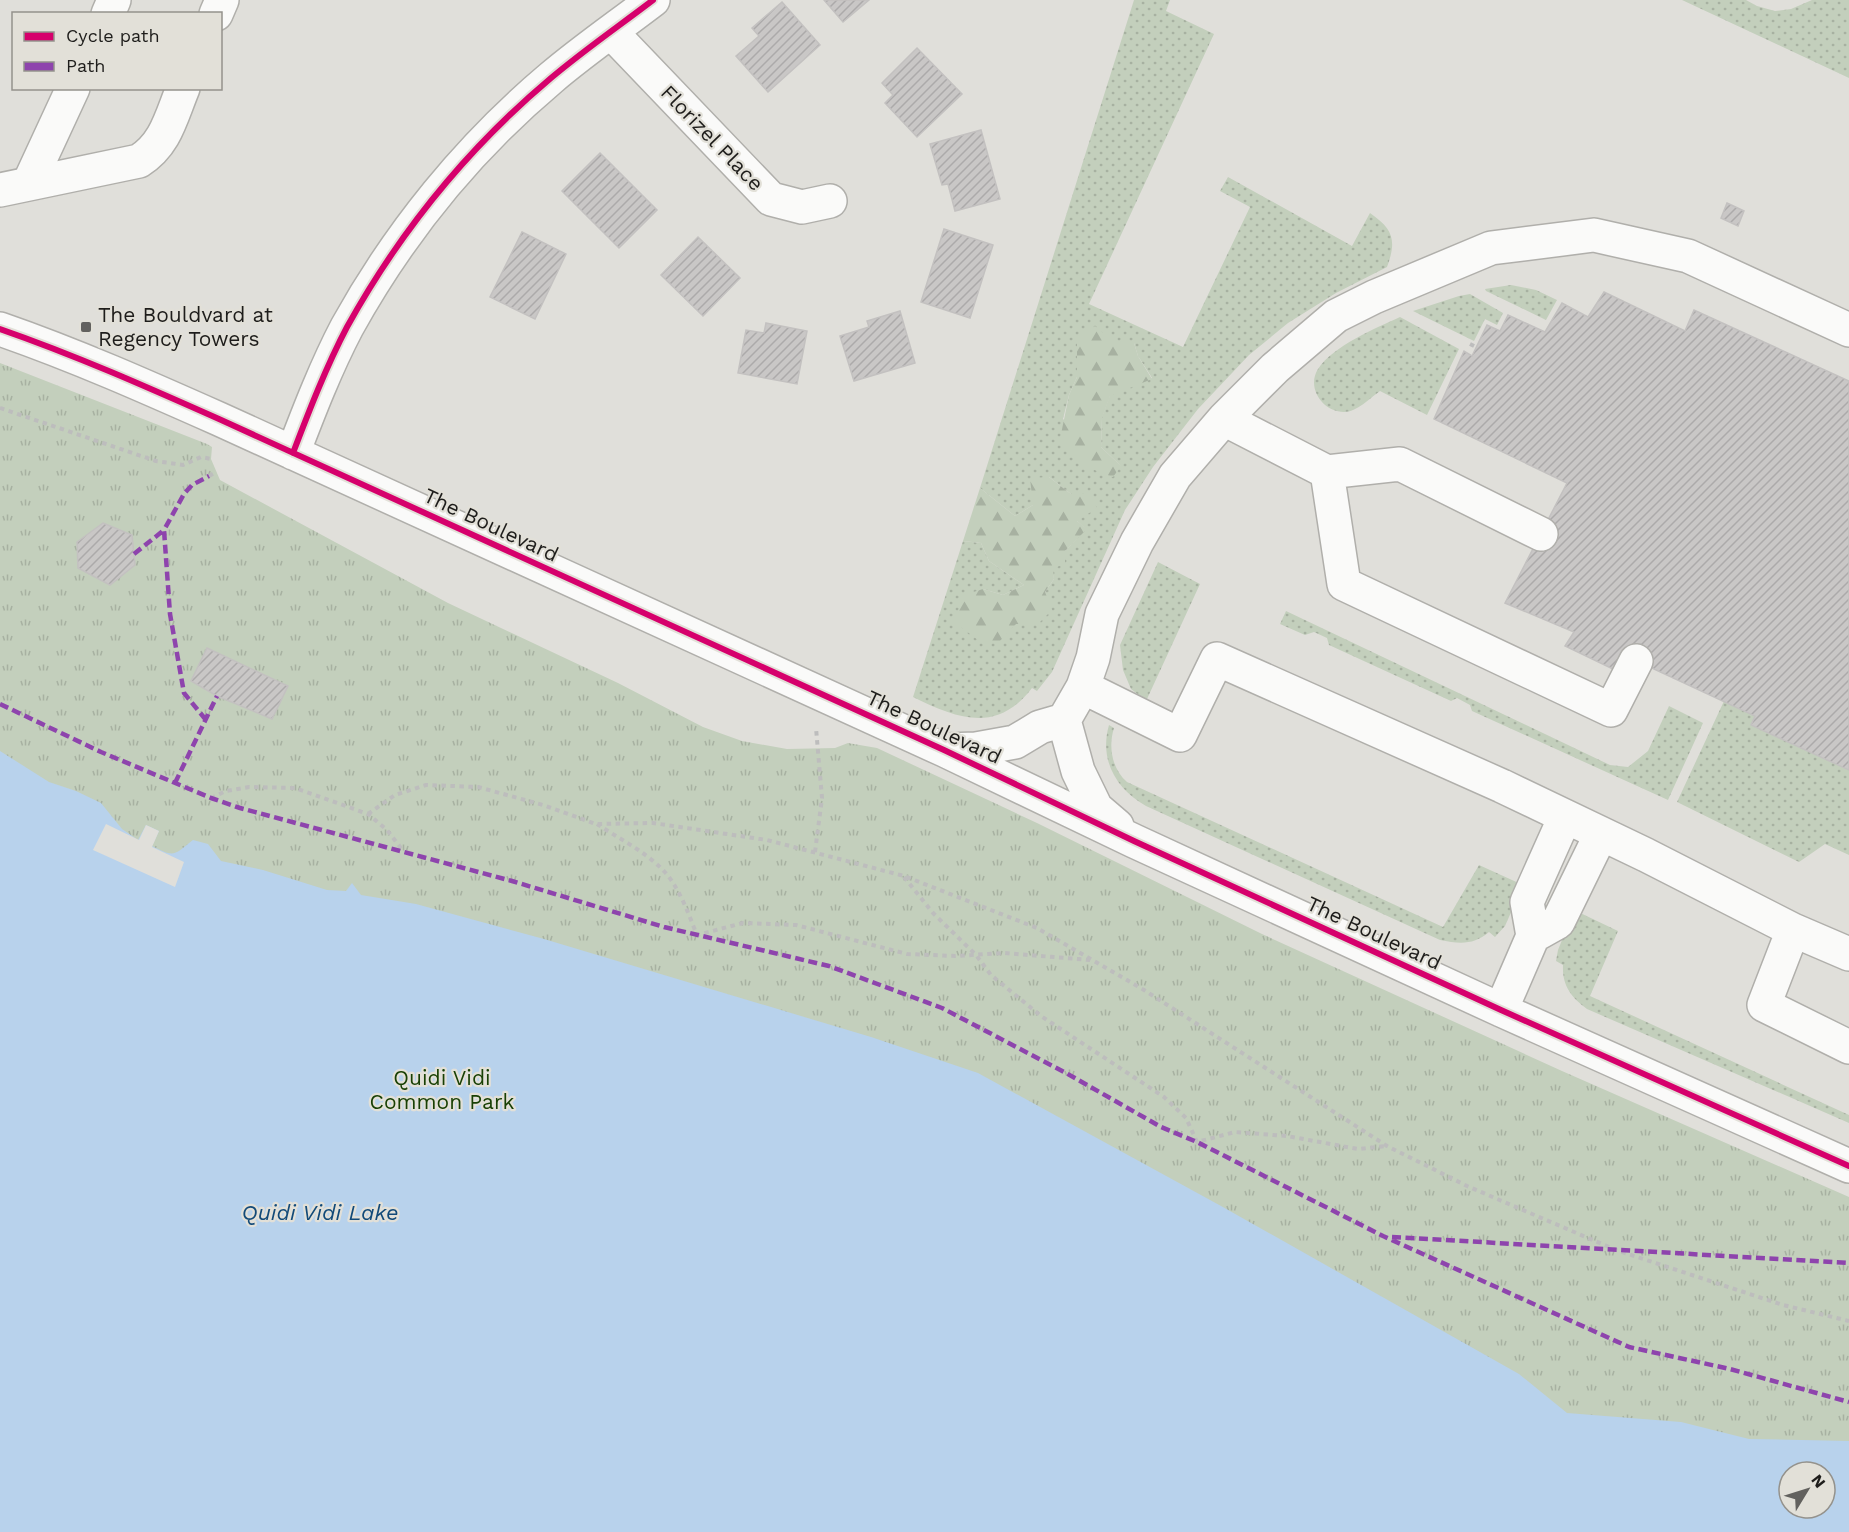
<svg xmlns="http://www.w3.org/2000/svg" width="1849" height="1532" font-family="'Work Sans',sans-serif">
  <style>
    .grass { fill: url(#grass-dots); fill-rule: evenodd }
    .forest { fill: url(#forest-firs) }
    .park { fill: url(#park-tufts); fill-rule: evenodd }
    .water { fill: #b8d2ec; fill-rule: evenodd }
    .pier { fill: #e0dfda }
    .building { fill: url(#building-hatch); stroke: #c3c1c0; stroke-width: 1.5 }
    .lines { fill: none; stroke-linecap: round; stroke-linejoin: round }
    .minor-casing { stroke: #b0afab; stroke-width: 36 }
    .path { stroke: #bdbdbd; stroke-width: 4; stroke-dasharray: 4.5 4.5; stroke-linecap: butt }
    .minor { stroke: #fafaf9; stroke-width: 33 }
    .quiet { stroke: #8e44ad; stroke-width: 4.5; stroke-dasharray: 9 4.5; stroke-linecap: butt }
    .cycleway-casing { stroke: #e2e0d8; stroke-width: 10 }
    .cycleway { stroke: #d6006c; stroke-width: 6 }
    .poi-dot { fill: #62615e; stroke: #e2e0d8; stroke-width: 2 }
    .labels { text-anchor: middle; stroke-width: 4.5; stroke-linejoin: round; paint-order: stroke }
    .street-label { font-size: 21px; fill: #1e1d1b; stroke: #e2e0d8 }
    .poi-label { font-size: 21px; fill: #1e1d1b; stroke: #e2e0d8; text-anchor: start }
    .park-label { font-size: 21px; fill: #184004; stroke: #e2e0d8 }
    .water-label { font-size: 22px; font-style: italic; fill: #124a79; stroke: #e2e0d8 }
  </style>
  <defs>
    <pattern id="grass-dots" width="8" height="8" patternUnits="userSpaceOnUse" patternTransform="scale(1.5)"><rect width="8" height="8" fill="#c3cfbc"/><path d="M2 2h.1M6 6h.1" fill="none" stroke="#a7b1a1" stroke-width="1.8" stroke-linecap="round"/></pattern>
    <pattern id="forest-firs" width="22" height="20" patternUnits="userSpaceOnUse" patternTransform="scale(1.5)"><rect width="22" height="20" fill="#c3cfbc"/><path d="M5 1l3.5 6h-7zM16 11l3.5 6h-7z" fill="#a7b1a1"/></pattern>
    <pattern id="park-tufts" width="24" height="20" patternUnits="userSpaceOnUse" patternTransform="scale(1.5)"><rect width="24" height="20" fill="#c3cfbc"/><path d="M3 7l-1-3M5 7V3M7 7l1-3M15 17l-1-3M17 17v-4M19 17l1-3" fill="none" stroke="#a7b1a1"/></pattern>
    <pattern id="building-hatch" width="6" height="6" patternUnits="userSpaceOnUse" patternTransform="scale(1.5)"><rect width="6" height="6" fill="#c9c7c6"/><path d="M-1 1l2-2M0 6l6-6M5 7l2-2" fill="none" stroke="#acaaaa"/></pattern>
  </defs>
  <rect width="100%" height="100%" fill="#e0dfda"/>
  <!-- grass -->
  <path class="grass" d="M1134 0H1170L1166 11 1214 34 1089 304 1183 347 1250 207 1220 191 1228 177 1352 246 1370 213C1393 229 1397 240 1387 267L1336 293 1288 323 1249 355 1198 409 1153 467 1125 510 1052 672 1037 691 1032 688C997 734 958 719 913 697L963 541 981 543 989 561 1024 585 1003 595 983 589 1016 624H1037L1045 592 1054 579 1052 569 1065 551 1086 529 1077 521 1071 494 1049 477 1033 505 1015 516 980 488ZM1134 343 1138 356 1152 378 1110 395 1102 417 1101 447 1121 466 1063 419 1069 395 1077 377Z
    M1682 0H1746L1757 6 1775 11 1791 9 1812 0H1849V78Z
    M1511 285 1536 290 1557 300 1546 320 1486 291 1485 289Z
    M1470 294 1503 313 1497 325 1485 319 1474 341 1413 311 1459 296Z
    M1400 317 1459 349 1427 415 1380 391C1370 398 1357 412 1344 412 1323 412 1306 388 1318 369 1333 346 1376 328 1400 317Z
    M1158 562 1200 584 1147 699 1140 696 1131 689 1123 670 1120 645Z
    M1286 611 1610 765 1628 767 1648 751 1669 706 1703 723 1668 800 1472 711 1470 705 1457 698 1451 701 1329 645 1327 638 1314 632 1305 635 1280 624Z
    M1724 701 1755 716 1751 725 1849 770V855L1825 844 1799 862 1677 802Z
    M1109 725 1114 728C1108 747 1112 769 1127 782L1443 927 1479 865 1523 885 1505 926 1495 937 1489 932C1474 945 1460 944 1440 940L1146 806C1116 789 1099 760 1109 725Z
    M1574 910 1618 931 1590 996 1849 1115V1123L1587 1009C1571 997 1562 986 1563 965L1556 961 1558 950Z"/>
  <!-- forest -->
  <path class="forest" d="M1095 326 1114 342 1134 343 1138 356 1152 379 1110 396 1102 418 1101 447 1121 466 1113 477C1091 470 1074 461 1059 444L1069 395 1077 377V339Z
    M1049 477 1071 494 1090 493 1097 508 1077 521 1087 529 1065 551V563L1053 569 1054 579 1045 592 1052 610 1038 624H1016L998 643 978 640 954 622 964 595 983 589 1003 595 1024 585 989 561 981 543 963 541 980 488 1015 516 1033 505 1030 478Z"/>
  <!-- park -->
  <path class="park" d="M0 363 207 444 212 447 211 459 220 480 448 603 618 683 703 727 742 741 787 749 835 748 848 743 877 748 1037 823 1262 934 1562 1071 1849 1197V1532H0ZM1789 1472H1825V1508H1789Z"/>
  <!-- water -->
  <path class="water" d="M0 751 49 782 76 791 101 803 122 829 138 840 146 825 159 831 152 846C175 858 174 855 193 840L208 844 221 861 263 870 327 890 346 891 352 883 361 895 416 904 544 939 871 1037 978 1073 1221 1206 1519 1374 1567 1413 1681 1422 1749 1439 1849 1441V1532H0ZM1789 1472H1825V1508H1789Z"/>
  <!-- pier -->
  <path class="pier" d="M106 824 139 840 146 825 159 831 152 847 184 862 175 887 93 850Z"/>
  <!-- building -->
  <path class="building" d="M824 0H869L843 22Z
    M782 2 820 45 768 92 736 56 759 36 752 28Z
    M917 48 962 94 917 137 885 103 893 95 882 83Z
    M981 130 1000 199 955 211 948 184 942 185 930 144Z
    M600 153 657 210 619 248 562 191Z
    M1727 203 1744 211 1738 226 1721 218Z
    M944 229 993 245 970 318 921 302Z
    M522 232 566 254 535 319 490 297Z
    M698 237 740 278 703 316 661 275Z
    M1604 292 1685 331 1694 310 1849 381V770L1751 725 1755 716 1624 655 1617 671 1565 646 1574 632 1505 603 1567 483 1434 419 1464 351 1472 356 1487 325 1500 331 1508 315 1545 332 1562 303 1588 317Z
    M900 311 915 363 854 381 840 336 869 327 867 321Z
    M766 323 807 331 797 384 738 373 746 330 764 333Z
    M103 523 132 535 135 565 110 585 78 568 77 542Z
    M207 648 288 686 272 719 217 696 191 681Z"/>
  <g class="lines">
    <!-- minor casing -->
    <g class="minor-casing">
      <path id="minor" d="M108 14 114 0
        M216 14 222 0
        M611 32 771 199 802 207 830 201
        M29 183 73 88
        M0 190 139 161C166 144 171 117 183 88
        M0 329C75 355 147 387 219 419L944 750 1134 841 1501 1010 1849 1166
        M1224 419 1327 472 1344 584 1611 710 1636 661
        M293 453C309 411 326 367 347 327 399 233 469 147 551 78 584 50 619 26 653 0
        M1327 472 1400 464 1541 534
        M1083 687 1180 735 1217 659 1502 786 1646 855 1793 930 1849 954
        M945 750 976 749 1015 742 1040 727 1064 720
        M1117 826 1096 808 1078 771 1064 720 1083 687 1093 658 1102 614 1137 542 1175 476 1224 419 1275 368 1336 316 1374 297 1491 248 1594 235 1688 256 1849 330
        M1793 930 1764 1005 1849 1047
        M1533 936 1558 922 1601 834
        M1501 1010 1533 936 1527 902 1565 817"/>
    </g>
    <!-- path -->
    <path class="path" d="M1470 344 1476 347
      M0 408 156 461 183 465 201 457 211 459
      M209 476 216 472
      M211 798 226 791 249 787 295 788 368 814 387 830 404 852
      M368 814 395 795 426 785 478 787 543 805 596 824 653 823 767 840 904 876 1037 928 1144 990 1387 1146 1467 1186 1616 1250 1783 1305 1849 1321
      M597 824C618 838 644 851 662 869 679 886 688 913 697 935L743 923 796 925 907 954 955 956 1004 953 1090 960
      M815 852 822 798 816 728
      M904 877 933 913 976 955 991 975 1041 1016 1164 1097 1186 1118 1197 1142 1235 1132 1287 1136 1358 1149 1386 1146"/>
    <!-- minor -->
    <use href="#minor" class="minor"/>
    <!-- quiet -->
    <path class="quiet" d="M134 554 164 530
      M0 704 101 752 211 798 240 808 512 881 664 927 829 966 942 1008 1066 1073 1161 1127 1197 1142 1383 1236 1629 1347 1730 1369 1849 1402
      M206 720 184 693 170 614 164 530 184 494 192 485 209 476
      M175 783 217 696
      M1392 1237 1849 1263"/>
    <!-- cycleway casing -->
    <g class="cycleway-casing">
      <path id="cycleway" d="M0 329C75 355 147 387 219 419L944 750 1134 841 1501 1010 1849 1166
        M293 453C309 411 326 367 347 327 399 233 469 147 551 78 584 50 619 26 653 0"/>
    </g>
    <!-- cycleway -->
    <use href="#cycleway" class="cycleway"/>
  </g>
  <!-- markers -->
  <rect class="poi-dot" x="80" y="321" width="12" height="12" rx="3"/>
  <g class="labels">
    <!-- street labels -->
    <g class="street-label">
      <text transform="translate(712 138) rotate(46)" y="7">Florizel Place</text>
      <text transform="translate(491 525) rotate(25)" y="7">The Boulevard</text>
      <text transform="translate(934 727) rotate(25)" y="7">The Boulevard</text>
      <text transform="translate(1374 933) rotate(25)" y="7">The Boulevard</text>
    </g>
    <!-- poi labels -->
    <g class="poi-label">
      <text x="98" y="322">The Bouldvard at<tspan x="98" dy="24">Regency Towers</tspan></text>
    </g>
    <!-- park labels -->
    <g class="park-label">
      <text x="442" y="1085">Quidi Vidi<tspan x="442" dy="24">Common Park</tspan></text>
    </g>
    <!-- water labels -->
    <g class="water-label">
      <text x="320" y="1220">Quidi Vidi Lake</text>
    </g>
  </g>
  <!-- legend -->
  <rect x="12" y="12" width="210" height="78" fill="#e2e0d8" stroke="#94928c" stroke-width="1.5"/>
  <rect x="24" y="32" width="30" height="9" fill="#d6006c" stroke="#94928c" stroke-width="1.5"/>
  <text x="66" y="42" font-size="18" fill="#1e1d1b">Cycle path</text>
  <rect x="24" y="62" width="30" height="9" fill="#8e44ad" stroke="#94928c" stroke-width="1.5"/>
  <text x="66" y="72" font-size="18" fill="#1e1d1b">Path</text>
  <!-- north arrow -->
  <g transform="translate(1807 1490) rotate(52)"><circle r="28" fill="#e2e0d8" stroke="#94928c" stroke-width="1.5"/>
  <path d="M0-4.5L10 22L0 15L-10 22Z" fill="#62615e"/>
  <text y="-9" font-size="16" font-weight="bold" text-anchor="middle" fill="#1e1d1b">N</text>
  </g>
</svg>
